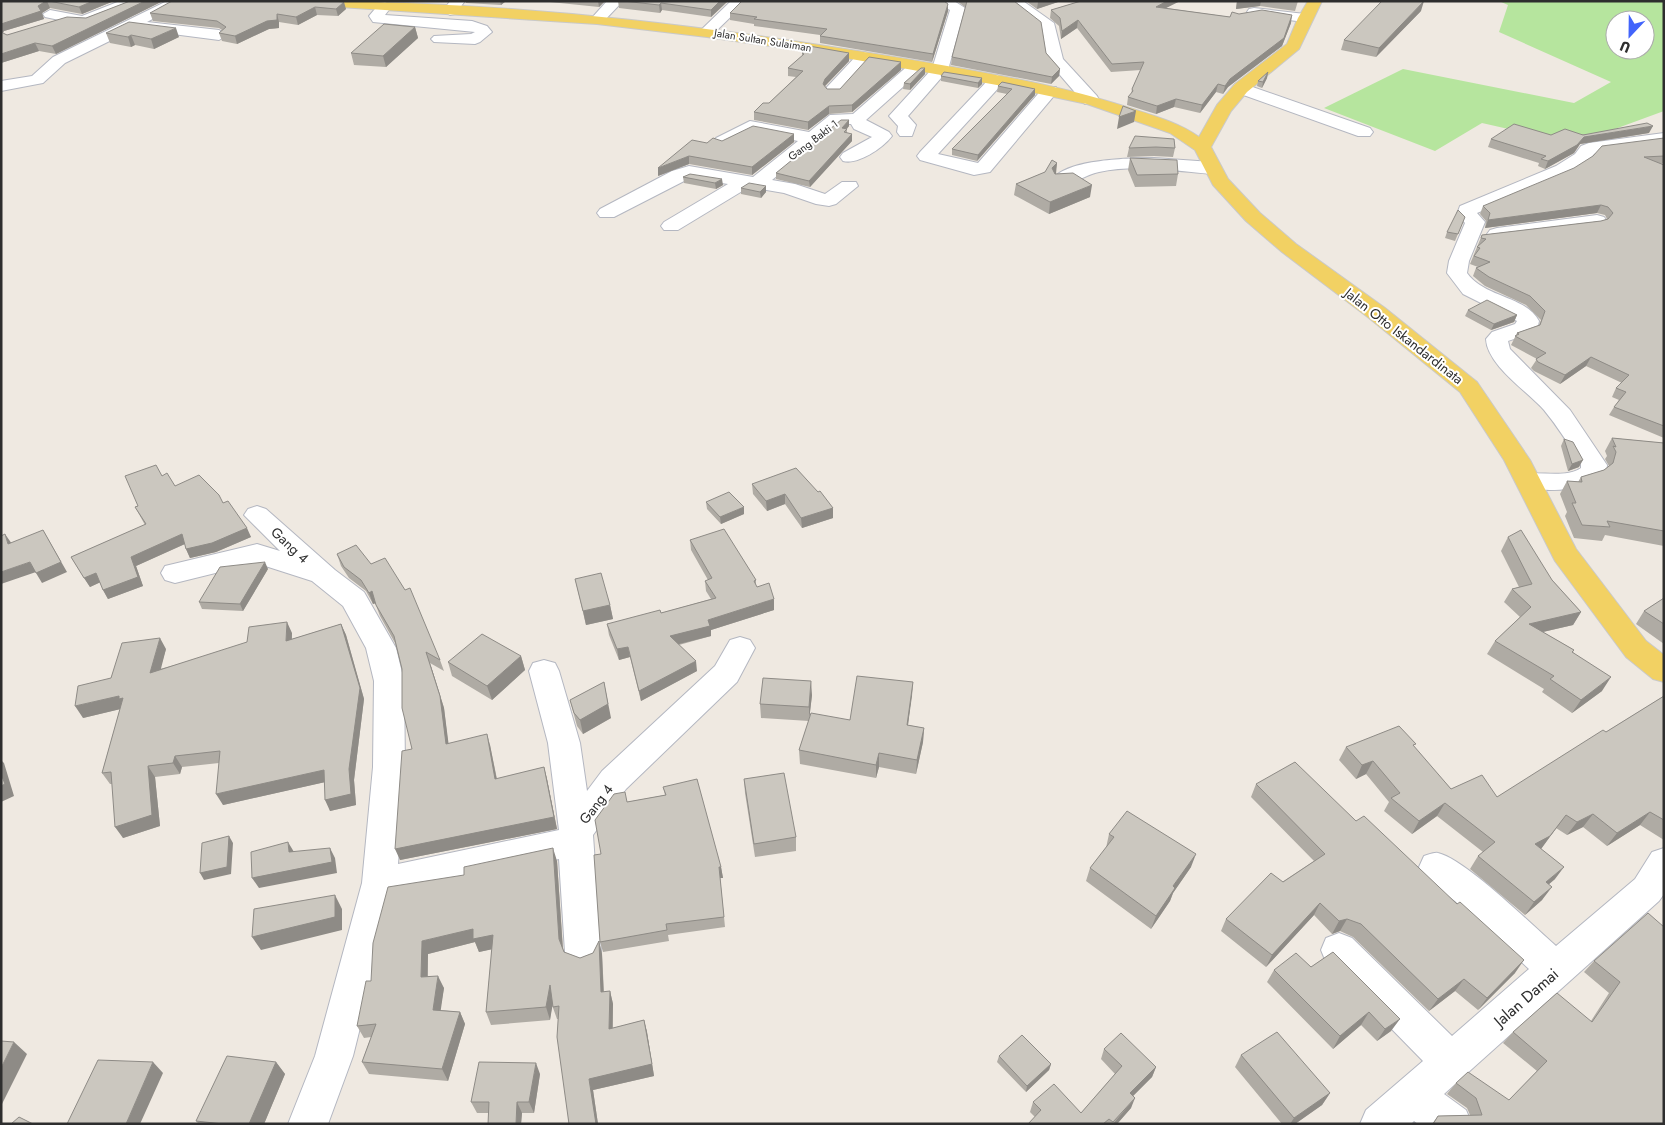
<svg xmlns="http://www.w3.org/2000/svg" width="1665" height="1125" font-family="Jost,sans-serif">
  <style>
    .green { fill: #b6e59e; fill-rule: evenodd }
    .lines { fill: none; stroke-linecap: round; stroke-linejoin: round }
    .minor-casing { stroke: #b4b7c1; stroke-width: 2 }
    .major-casing { stroke: #c9c9c9; stroke-width: 2 }
    .minor { fill: #fff; fill-rule: evenodd }
    .major { fill: #f2d163; fill-rule: evenodd }
    .wall { fill: #afaba4 }
    .shaded-wall { fill: #8e8b86 }
    .building { fill: #cbc7bf; stroke: #8e8b86 }
    .labels { text-anchor: middle; stroke-width: 4; stroke-linejoin: round; paint-order: stroke }
    .far-street-label { font-size: 11px; fill: #2e2e2e; stroke: #fff }
    .street-label { font-size: 14px; fill: #2e2e2e; stroke: #fff }
    .near-street-label { font-size: 16px; fill: #2e2e2e; stroke: #fff }
  </style>
  <rect width="100%" height="100%" fill="#efe9e1"/>
  <!-- green -->
  <path class="green" d="M1499 1H1664V111L1574 144 1482 123 1435 151 1324 108 1403 69 1574 103 1611 82 1499 32 1508 5ZM1615 20H1645V50H1615Z"/>
  <g class="lines">
    <!-- minor casing -->
    <g class="minor-casing">
      <path id="minor" d="M120 1H141L139 4 83 25 45 17 43 14 50 10 82 16Z
        M167 1H186L147 22 219 30 227 35 219 40 134 29 65 63 43 83 1 91V81L32 76 53 57Z
        M450 1H465L455 14 450 15 443 11Z
        M607 1H623L602 23H592L590 20Z
        M731 1H747L712 35H702L699 32 702 29Z
        M933 1H954L965 8 948 70 908 116 916 125 912 136H900L897 132 898 126 889 116 932 69 950 10Z
        M1006 1H1023L1054 23 1063 59 1097 96 1099 100 1097 104H1085L1047 60 1042 28Z
        M385 2 392 6 385 15 472 21 487 26 492 32 480 42 475 44 434 42 431 39 434 36 471 34 475 32 373 22 369 16 380 3Z
        M1254 8 1305 14 1312 18 1305 22 1249 15 1247 12 1249 9Z
        M864 52 870 54 872 57 870 60 839 95H827L825 91 827 87 858 54Z
        M917 61 923 63 925 66 923 69 866 120 889 132 892 136C883 148 858 165 843 161L840 157 843 153 872 137 854 129 851 124H840L772 180 795 184 825 194 842 182H856L858 186 836 204 829 206 816 204 784 193 749 187 678 230H664L661 226 664 222 728 184 690 178 614 217H600L597 213 600 209 672 171 689 166 753 177 798 141 753 132 722 147 716 146 713 142 716 138 750 121 809 132 830 115 853 114 911 63Z
        M997 75 1005 80 1003 83 938 154 978 163 1044 87H1056L1058 91 990 172 974 175 920 160 917 156 920 152 991 77Z
        M1241 83 1370 128 1373 132 1370 136H1358L1235 92 1233 88 1235 84Z
        M1664 133V143L1598 152 1594 154 1588 162 1570 174 1477 213 1485 222 1469 261 1467 273C1485 298 1526 296 1539 321 1537 337 1521 336 1508 341L1510 349 1570 410 1607 465C1607 494 1538 492 1519 487L1515 481 1519 475C1539 470 1564 479 1581 468V465C1570 446 1558 427 1544 410 1527 391 1487 365 1486 339L1492 332 1515 324 1517 321 1463 294 1447 273 1449 261 1465 223 1457 214 1460 206 1556 166 1575 154 1581 146 1589 143Z
        M1154 158 1212 162 1218 164 1221 168 1218 172 1212 174C1175 171 1136 164 1099 172 1084 175 1069 188 1054 184L1052 180C1066 159 1131 158 1154 158Z
        M1597 215 1604 217 1607 221 1604 225 1497 240 1490 238 1487 234 1490 230 1497 228Z
        M257 506 266 509 335 570 364 592 396 648 404 681 405 767 398 864 559 830 548 743 529 671 533 663 544 660 555 663 559 671 580 743 587 791 602 771 715 666 730 640 740 637 750 640 755 648 737 682 626 789 593 835 601 952 596 964 583 969 570 964 565 952 559 859 393 895 353 1056 328 1124H288L315 1056 362 883 373 767 374 681 366 648 343 606 312 581 256 563 175 583 165 580 161 573 165 566 257 544 280 551 244 515 248 509Z
        M1664 848V894L1659 901 1444 1094 1466 1110 1472 1124H1418L1414 1121 1411 1124H1360L1366 1110 1423 1061 1326 962 1321 950 1326 938 1339 933 1352 938 1452 1036 1529 969 1455 901 1424 878 1419 867 1424 856C1428 855 1434 852 1438 853 1465 859 1532 925 1556 946L1635 879 1652 852Z"/>
    </g>
    <!-- major casing -->
    <g class="major-casing">
      <path id="major" d="M302 1C522 1 737 29 953 67 1015 78 1077 90 1136 110 1158 117 1179 123 1199 137L1217 105 1235 84 1287 44 1298 18 1308 1H1322L1299 49 1247 92 1231 111 1211 147 1228 179 1260 213 1296 244 1385 308 1477 382 1530 460 1576 549 1646 641 1664 655V682L1653 679 1626 657 1555 561 1504 460 1460 392 1369 318 1282 252 1246 221 1213 185 1195 150 1170 133 1087 104 997 85 812 52 707 37 597 24 309 5Z"/>
    </g>
    <!-- minor -->
    <use href="#minor" class="minor"/>
    <!-- major -->
    <use href="#major" class="major"/>
  </g>
  <!-- wall -->
  <path class="wall" d="M1 1H114L82 14 50 8 42 13 44 19 4 31 3 33 7 35 86 18 130 1H163L56 54 39 51 1 63Z
    M333 1 346 9 338 16 317 15 298 25 279 22V28L269 29 237 44 222 41 219 33 222 30 219 28 153 21 150 13Z
    M466 1H506L501 5 466 3Z
    M540 1H605L599 7Z
    M618 1H728L711 17 662 10 660 13 619 8Z
    M957 1H1014L1046 53 1060 69 1059 76 1051 84 951 65 952 57 966 8Z
    M1026 1H1061L1037 9Z
    M1081 1H1180L1166 8 1230 17 1291 23 1282 46 1228 87 1223 94 1216 92 1200 113 1174 107 1156 114 1127 105 1128 97 1131 94 1132 89 1141 70 1111 72 1077 28 1061 39 1059 26 1050 18 1051 10Z
    M1237 1H1298L1295 11 1260 6 1236 9Z
    M948 11 932 62 820 43V35L754 26V24L730 20V13Z
    M1421 11 1376 57 1341 50 1344 40Z
    M415 27 418 38 386 67 354 65 351 53Z
    M106 33 179 37 154 49 135 45 131 47 110 43Z
    M802 53 849 61 825 86 827 89H840L901 70 852 112 829 114 808 130 754 120V112L769 103 796 77 788 76V68L802 56Z
    M925 68V74L910 90 903 89 904 83Z
    M1268 72 1267 78 1262 88 1257 86 1258 81Z
    M941 76 982 78V84L978 88 941 81Z
    M998 86 1035 89V95L977 161 952 155V149L1007 94 997 92Z
    M849 120V126L847 129V133L852 141 810 187 776 179V173Z
    M1649 133 1580 144 1574 153 1545 169 1538 166 1539 163 1488 147 1491 139 1551 135Z
    M794 134V142L752 175 689 164 658 176 707 143 722 141Z
    M1664 138V163L1661 164 1664 165V438L1609 415 1614 407 1619 400 1612 397 1616 388 1622 383 1586 366 1560 384 1534 371 1531 368 1537 359 1511 345 1517 333 1539 325 1541 320 1526 305 1485 286 1473 276 1476 268 1478 267 1470 264 1482 235 1601 221 1607 219 1605 215 1597 213 1485 228 1486 221 1480 214 1483 206Z
    M1174 139 1175 148 1173 157 1154 156 1127 157 1129 148Z
    M1130 158 1178 174 1176 186 1135 187 1128 170Z
    M1057 163 1055 174 1090 197 1049 214 1014 195 1016 184 1045 172Z
    M690 174 723 185 716 189 684 183 683 177Z
    M741 188 766 192 761 198 741 194Z
    M1465 217 1455 241 1445 238 1447 232Z
    M1468 310 1517 315 1514 322 1491 330 1465 316Z
    M1612 438 1664 443V546L1605 535 1602 541 1574 538 1565 516 1567 512 1560 494 1567 481 1578 482 1581 477 1604 470 1609 466 1605 459 1607 456 1605 451Z
    M1564 439 1579 467 1568 471 1561 446Z
    M162 476 175 486 223 503 251 537 216 552 190 558 186 549 185 544 136 566 143 586 108 599 103 590 100 582 90 587 71 557 145 525 135 507 138 506Z
    M752 484 818 492 833 518 802 528 785 504 767 511 753 494Z
    M706 502 744 514 721 524 707 509Z
    M1508 537 1552 580 1581 612 1573 625 1543 632 1574 650 1573 652 1602 691 1572 713 1542 692 1544 689 1487 654 1495 641 1520 617 1504 602 1512 589 1519 587 1501 551Z
    M690 540 756 580V586L774 610 711 630V636L679 645 697 671 641 701 630 657 619 660 609 635 607 624 661 613 711 599 706 591 705 581 708 580 691 550Z
    M337 554 440 660 444 671 430 663 444 708 448 743 490 745 497 779 544 767 547 779 557 829 400 860 412 749 402 669 395 643 380 616 375 603 373 604 366 591 349 578 341 566Z
    M268 569 243 611 202 609 199 602Z
    M575 579 610 605 613 619 586 625Z
    M1664 598V644L1636 624 1644 611Z
    M341 624 346 635 364 699 354 780 356 805 330 811 325 782 223 805 219 763 182 767 180 774 155 777 160 826 123 838 112 784H110L102 773 120 709 83 718 111 678 166 649 160 669 292 633V639Z
    M521 656 525 670 492 700 452 676 448 662Z
    M913 682 908 725 924 728 923 742 916 774 879 767 876 778 800 764 799 750 809 721 761 718 760 704 812 695 809 719 850 720Z
    M1664 696V840L1640 825 1607 846 1583 827 1567 835 1556 828 1541 849 1555 879 1548 885 1542 900 1525 915 1470 869 1478 856 1483 852 1437 816 1412 834 1384 811 1389 802 1366 774 1356 779 1339 760 1346 747H1414L1451 789 1497 797 1606 732Z
    M570 700 611 718 583 734 577 726Z
    M744 779 796 837V851L755 857 745 793Z
    M1256 784 1515 973 1478 1010 1455 991 1429 1011 1353 937 1340 931 1332 934 1314 915 1266 967 1221 931 1226 919 1314 861 1251 797Z
    M663 787 721 867 723 878H720L725 927 668 935 669 941 603 952 600 942 601 854 627 802 665 795Z
    M1109 834 1191 867 1173 893 1170 901 1151 929 1086 881 1090 868 1106 848Z
    M557 861 563 948 564 952 580 958 593 953 599 941 602 954 604 992 610 991 613 1004V1028L644 1020 647 1032 654 1076 593 1090 598 1124H569L558 1019H557L552 1005 550 1020 491 1025 486 1012 492 949 479 952 475 942 428 954V976L444 988 440 1010 460 1012 465 1024 448 1081 369 1074 362 1062 371 1037 364 1038 357 1026 371 981Z
    M1648 913 1664 1124H1432L1438 1116 1470 1115 1467 1108 1447 1094 1456 1083 1509 1100 1537 1071 1503 1043 1513 1032 1591 1021 1609 993 1584 972 1594 961Z
    M1333 952 1391 1031 1377 1041 1361 1025 1333 1049 1267 982 1274 970 1311 967Z
    M1104 1049 1156 1067 1152 1077 1133 1096 1131 1108 1117 1124H1028L1035 1117 1030 1112 1033 1102 1081 1113 1115 1074 1101 1059Z
    M1241 1055 1330 1093 1322 1105 1295 1124H1282L1235 1067Z
    M999 1056 1051 1064 1049 1070 1026 1092 997 1062Z
    M276 1062 285 1074 264 1124H199L196 1121Z
    M540 1074 534 1113H522L521 1124H488L489 1113H477L471 1102Z"/>
  <!-- shaded-wall -->
  <path class="shaded-wall" d="M46 1H47L50 8 42 13 44 19 4 31 1 35V24Z
    M93 1H114L82 14 79 7Z
    M145 1H163L56 54 52 46Z
    M500 1H506L501 5Z
    M598 1H605L599 7Z
    M720 1H728L711 17V10Z
    M1039 1H1061L1037 9 1038 2Z
    M1167 1H1180L1154 14 1156 7Z
    M1237 1H1261L1260 6 1236 9Z
    M1424 1 1421 11 1376 57 1379 48Z
    M344 2 346 9 338 16 336 9Z
    M661 3 662 10 660 13 659 5Z
    M948 4V11L932 62 933 54Z
    M315 7 317 15 298 25 296 17Z
    M277 14 279 22V28L269 29 237 44 235 36Z
    M1292 15 1291 23 1282 46 1228 87 1223 94 1225 86 1230 79Z
    M1078 20 1077 28 1061 39 1062 31Z
    M415 27 418 38 386 67 383 56Z
    M176 28 179 37 154 49 151 39Z
    M131 35 135 45 131 47 128 37Z
    M35 43 39 51 1 63V54Z
    M849 53V61L825 86 823 92V84L825 79Z
    M901 62V70L852 112V105Z
    M925 68V74L910 90V84Z
    M1060 69 1059 76 1051 84 1052 77Z
    M1268 72 1267 78 1262 88 1263 82Z
    M982 78V84L978 88V83Z
    M1218 84 1216 92 1200 113 1202 105Z
    M1035 89V95L977 161 978 155Z
    M1176 99 1174 107 1156 114 1157 106Z
    M829 106V114L808 130V122Z
    M1136 111 1134 122 1117 129 1119 117Z
    M849 120V126L842 134V128Z
    M1653 126 1649 133 1580 144 1574 153 1545 169 1548 161 1584 137Z
    M794 134V142L752 175V167Z
    M852 134V141L810 187 809 181Z
    M689 156V164L658 176V168Z
    M1057 163 1056 174 1050 180 1052 168Z
    M722 179 723 185 716 189 715 183Z
    M1092 185 1090 197 1049 214 1050 202Z
    M766 186V192L761 198 760 192Z
    M1601 205 1597 213 1485 228 1488 220Z
    M1517 315 1514 322 1491 330 1494 324Z
    M1591 357 1586 366 1560 384 1565 375Z
    M1583 460 1579 467 1568 471 1572 464Z
    M785 494V504L767 511 766 501Z
    M744 507V514L721 524 720 517Z
    M833 508V518L802 528 801 518Z
    M247 528 251 537 216 552 190 558 186 549Z
    M43 530 67 572 42 583 36 573Z
    M5 534 12 544H8Z
    M182 534 187 543 136 566 143 586 108 599 103 590 131 557Z
    M30 562 36 572 1 584V572Z
    M265 562 268 569 243 611 240 604Z
    M96 573 101 582 90 587 84 578Z
    M372 591 377 603 373 604 369 593Z
    M774 599V610L711 630V636L671 646 670 636 708 620Z
    M610 605 613 619 586 625 583 611Z
    M1581 612 1573 625 1521 637 1529 624Z
    M287 622 292 633 291 652 286 641Z
    M341 624 346 635 364 699 354 780 356 805 330 811 325 800Z
    M160 638 166 649 157 684 150 673Z
    M628 647 630 657 619 660 617 649Z
    M521 656 525 670 492 700 487 686Z
    M696 661 697 671 641 701 639 691Z
    M430 663 444 708 450 755 446 744Z
    M1611 677 1602 691 1572 713 1581 700Z
    M811 681 812 695 809 721V707Z
    M604 682 611 718 583 734 580 720Z
    M913 682 912 696 906 739 907 725Z
    M119 696 123 698 125 708 83 718 75 706Z
    M924 728 923 742 916 774 917 760Z
    M487 734 490 745 499 791 495 779Z
    M879 753V767L876 778V765Z
    M175 756 182 767 180 774 173 763Z
    M1 760 4 763 14 796 1 802Z
    M1373 761 1366 774 1356 779 1362 765Z
    M148 766 155 777 160 826 123 838 115 827Z
    M544 767 547 779 557 829 400 860 395 849Z
    M324 770 330 781 223 805 216 794Z
    M1445 803 1437 816 1412 834 1419 821Z
    M1650 812 1640 825 1607 846 1617 833Z
    M1593 814 1583 827 1567 835 1577 822Z
    M1566 815 1541 849 1535 844Z
    M229 836 233 843 231 874 204 880 200 873Z
    M288 842 294 852H289Z
    M330 848 335 858 337 873 259 888 252 878Z
    M553 848 557 861 563 952 559 939Z
    M1196 854 1191 867 1173 893 1170 901 1151 929 1156 916 1173 886Z
    M719 867H721L723 878H720L725 927Z
    M1564 867 1555 879 1536 895 1546 882Z
    M1552 887 1542 900 1525 915 1534 902Z
    M335 895 342 909V930L261 950 252 937Z
    M1320 903 1314 915 1266 967 1272 955Z
    M1347 919 1340 931 1332 934 1339 921Z
    M473 929 493 935 498 948 479 952 475 942 428 954 427 989 421 977 422 941Z
    M599 941 602 954 604 1004 601 992Z
    M1524 960 1515 973 1478 1010 1487 998Z
    M438 976 444 988 439 1022 433 1010Z
    M1464 979 1455 991 1429 1011 1438 999Z
    M550 985 554 997 550 1020 546 1007Z
    M610 991 613 1004 612 1041 609 1029Z
    M460 1012 465 1024 448 1081 442 1069Z
    M1369 1012 1361 1025 1333 1049 1340 1036Z
    M1400 1019 1391 1031 1377 1041 1385 1029Z
    M644 1020 647 1032 654 1076 593 1090 598 1124H596L589 1079Z
    M14 1042 27 1054 1 1106V1068Z
    M153 1062 163 1073 140 1124H126Z
    M276 1062 285 1074 264 1124H249Z
    M536 1063 540 1074 534 1113 529 1102Z
    M1051 1064 1049 1070 1026 1092 1027 1086Z
    M1156 1067 1152 1077 1126 1103 1130 1093Z
    M1330 1093 1322 1105 1295 1124H1290L1294 1118Z
    M1135 1098 1131 1108 1117 1124H1113Z
    M517 1102 522 1113 521 1124H516Z"/>
  <!-- building -->
  <path class="building" d="M1 1H46L38 6 41 11 1 24Z
    M49 1H93L79 7Z
    M130 1H145L52 46 35 43 1 54V32L7 35 67 17 86 18Z
    M172 1H333L344 2 336 9 315 7 296 17 277 14V20L267 21 235 36 219 33 226 27 217 21 150 13Z
    M623 1H720L711 10 661 3 659 5Z
    M742 1H944L948 4 933 54 820 36 827 29 754 19 757 17 730 13Z
    M967 1H1014L1041 22 1046 53 1060 69 1052 77 952 57Z
    M1081 1H1167L1156 7 1230 17 1232 12 1239 14 1262 10 1292 15 1284 38 1230 79 1225 86 1218 84 1202 105 1176 99 1157 106 1128 97 1133 91 1132 89 1144 62 1112 64 1078 20 1062 31 1060 18 1051 10Z
    M1382 1H1424L1379 48 1344 40Z
    M129 22 176 28 151 39 131 35 128 37 106 33Z
    M384 24 415 27 383 56 351 53Z
    M809 46 849 53 825 79 823 84 827 89H840L869 57 901 62 852 105 829 106 808 122 754 112 763 103H769L803 71 788 68 804 54 802 53Z
    M921 68H925L910 84 904 83Z
    M944 72 982 78 978 83 941 76Z
    M1268 72 1263 82 1258 81Z
    M1002 82 1035 89 978 155 952 149 1012 89 998 86Z
    M1123 106 1136 111 1119 117Z
    M841 120H849L842 128 847 129 844 132 852 134 809 181 776 173Z
    M1647 123 1653 126 1584 137 1577 145 1548 161 1541 159 1546 156 1491 139 1514 124 1551 135 1565 129 1583 135Z
    M753 126 794 134 752 167 689 156 658 168 692 140 707 143 713 138 722 141Z
    M1135 136 1174 139 1175 148 1156 147 1129 148Z
    M1664 138V156L1644 157 1664 165V426L1614 407 1626 392 1616 388 1629 375 1591 357 1565 375 1538 362 1536 359 1546 353 1515 336 1519 334 1517 333 1540 325 1545 311 1530 296 1489 277 1476 268 1490 262 1474 256 1480 248 1477 247 1486 239 1481 238 1482 235 1601 221 1608 219 1613 213 1608 207 1601 205 1488 220 1490 213 1483 206 1574 168 1593 156 1602 146Z
    M1130 158 1177 160 1178 174 1137 175Z
    M1052 160 1057 163 1052 168 1055 174 1073 173 1092 185 1050 202 1016 184 1045 172Z
    M690 174 722 179 715 183 683 177Z
    M749 183 766 186 760 192 741 188Z
    M1458 210 1465 217 1458 234 1447 232Z
    M1487 300 1517 315 1494 324 1468 310Z
    M1612 438 1664 443V531L1607 521 1610 527 1582 525 1572 503H1576L1567 481 1582 482 1581 477 1604 470 1613 463 1616 452 1613 446 1616 447Z
    M1564 439 1573 442 1583 460 1572 464Z
    M156 465 162 476 167 473 175 486 199 475 219 495 223 503 228 501 247 528 212 543 186 549 182 534 131 557 138 577 103 590 96 573 84 578 71 557 146 524 135 507 138 506 125 476Z
    M796 468 818 492 820 491 833 508 801 518 785 494 766 501 752 484Z
    M729 492 744 507 720 517 706 502Z
    M724 529 756 580 754 581 757 587 769 583 774 599 708 620 710 626 670 636 696 661 639 691 628 647 617 649 607 624 660 610 661 613 716 598 705 581 712 578 690 540Z
    M43 530 61 562 36 573 30 562 1 572V536L5 534 8 544Z
    M1521 530 1552 580 1581 612 1529 624 1574 650 1572 652 1611 677 1581 700 1550 679 1554 676 1495 641 1531 607 1512 589 1532 584 1508 537Z
    M356 545 371 564 385 558 405 590 410 588 440 660 426 652 440 696 446 744 487 734 495 779 544 767 554 817 395 849 402 751 412 749 402 708V669L394 636 376 605 372 591 369 593 361 580 344 567 337 554Z
    M265 562 240 604 199 602 220 567Z
    M601 573 610 605 583 611 575 579Z
    M1664 598V624L1644 611Z
    M287 622 286 641 341 624 360 688 349 769 351 794 325 800 324 770 216 794 220 751 175 756 173 763 148 766 152 815 115 827 111 772 102 773 123 698 119 699V696L75 706 78 686 111 678 122 643 160 638 150 673 247 642 249 627Z
    M482 634 521 656 487 686 448 662Z
    M857 676 913 682 907 725 924 728 917 760 879 753 876 765 799 750 811 713 850 720Z
    M763 678 811 681 809 707 760 704Z
    M604 682 608 704 580 720 574 713 570 700Z
    M1664 696V820L1650 812 1617 833 1593 814 1577 822 1566 815 1550 836 1535 844 1564 867 1546 882 1552 887 1534 902 1478 856 1495 842 1445 803 1419 821 1391 798 1400 793 1373 761 1362 765 1346 747 1399 726 1416 744 1413 745 1451 789 1482 775 1497 797 1603 730 1606 732Z
    M1295 762 1356 821 1364 816 1457 904 1460 902 1524 960 1487 998 1464 979 1438 999 1361 924 1347 919 1339 921 1320 903 1272 955 1226 919 1271 873 1283 882 1325 854 1256 784Z
    M784 773 796 837 754 844 744 779Z
    M1 774 5 784 1 786Z
    M697 779 721 867H719L724 917 666 924 667 930 600 942 594 855 601 854 595 820 614 794 625 792 627 802 666 795 663 787Z
    M1127 811 1196 854 1173 886 1175 888 1156 916 1090 868 1114 837 1109 834Z
    M229 836 227 867 200 873 202 843Z
    M288 842 289 852 330 848 332 862 252 878 251 852Z
    M553 848 559 939 564 952 580 958 593 953 599 941 601 992 610 991 609 1029 644 1020 652 1064 589 1079 596 1124H569L557 1037 559 1006 553 1007 550 985 546 1007 486 1012 493 935 473 939V929L422 941 421 977 438 976 433 1010 460 1012 442 1069 362 1062 376 1024 357 1026 366 981H371L373 943 388 887 464 875V867Z
    M335 895V917L252 937 254 909Z
    M1648 913 1664 927V1124H1433L1438 1116 1482 1115 1476 1098 1456 1083 1468 1072 1509 1100 1547 1061 1513 1032 1557 993 1592 1022 1620 982 1594 961Z
    M1333 952 1400 1019 1385 1029 1369 1012 1340 1036 1274 970 1296 953 1311 967Z
    M1277 1032 1330 1093 1294 1118 1241 1055Z
    M1121 1033 1156 1067 1130 1093 1135 1098 1113 1122 1109 1119 1103 1124H1028L1041 1110 1033 1102 1054 1084 1081 1113 1122 1066 1104 1049Z
    M1022 1035 1051 1064 1027 1086 999 1056Z
    M1 1041 14 1042 1 1068Z
    M227 1056 276 1062 249 1124H223L196 1121Z
    M98 1060 153 1062 126 1124H67Z
    M479 1062 536 1063 529 1102H517L516 1124H488L489 1102H471Z
    M19 1117 33 1124H11Z"/>
  <g class="labels">
    <!-- far-street labels -->
    <g class="far-street-label">
      <text transform="translate(763 40) rotate(9)" y="4">Jalan Sultan Sulaiman</text>
      <text transform="translate(813 140) rotate(-37)" y="4">Gang Bakti 1</text>
    </g>
    <!-- street labels -->
    <g class="street-label">
      <text transform="translate(1404 336) rotate(38)" y="5">Jalan Otto Iskandardinata</text>
      <text transform="translate(290 545) rotate(43)" y="5">Gang 4</text>
      <text transform="translate(596 804) rotate(-53)" y="5">Gang 4</text>
    </g>
    <!-- near-street labels -->
    <g class="near-street-label">
      <text transform="translate(1526 997) rotate(-41)" y="6">Jalan Damai</text>
    </g>
  </g>
  <!-- border -->
  <rect width="1665" height="1125" fill="none" stroke="#2e2e2e" stroke-width="5"/>
  <!-- north arrow -->
  <g transform="translate(1630 35) rotate(202)"><circle r="24" fill="#ffffff" stroke="#ababab"/>
  <path d="M0-4L9 19L0 12L-9 19Z" fill="#4264fb"/>
  <text y="-8" font-size="14" font-weight="bold" text-anchor="middle" fill="#2e2e2e">U</text>
  </g>
</svg>
